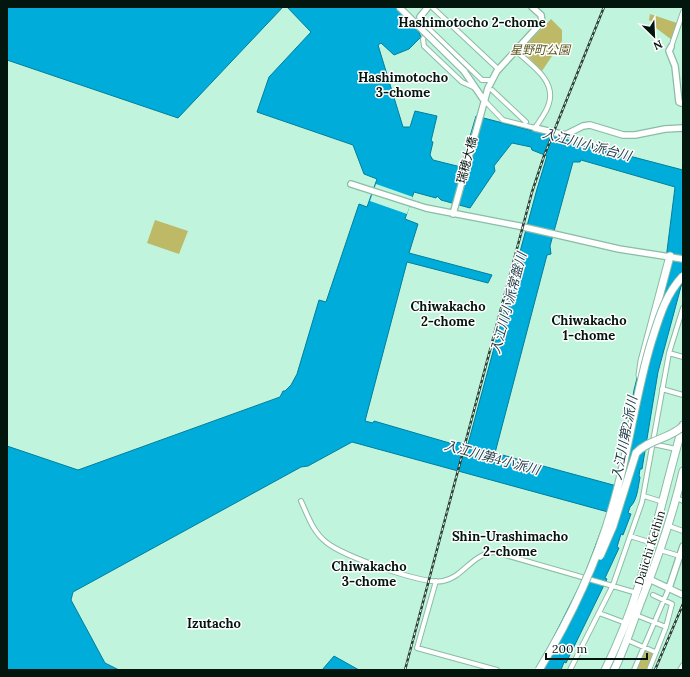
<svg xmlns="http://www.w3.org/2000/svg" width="690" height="677" font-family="Lora,'Noto Sans JP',serif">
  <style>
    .green { fill: #bdb966 }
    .water { fill: #00acda; stroke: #017f9d; fill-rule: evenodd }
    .pier { fill: #c1f4dd }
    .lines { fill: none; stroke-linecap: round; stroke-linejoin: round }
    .street-casing { stroke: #8abca6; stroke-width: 6 }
    .secondary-casing { stroke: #8abca6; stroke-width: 8 }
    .highway-casing { stroke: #8abca6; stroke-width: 9 }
    .street { stroke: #fff; stroke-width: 4 }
    .secondary { stroke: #fff; stroke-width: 5.5 }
    .highway { stroke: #fff; stroke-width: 7 }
    .rail-casing { stroke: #284136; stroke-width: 2.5 }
    .rail { stroke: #fff; stroke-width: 1; stroke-dasharray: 3; stroke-linecap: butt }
    .secondary-bridge-casing { stroke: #8abca6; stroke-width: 8; stroke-linecap: butt }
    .highway-bridge-casing { stroke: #8abca6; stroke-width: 9; stroke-linecap: butt }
    .secondary-bridge { stroke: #fff; stroke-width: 5.5 }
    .highway-bridge { stroke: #fff; stroke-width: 7 }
    .labels { text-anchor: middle; stroke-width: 3; stroke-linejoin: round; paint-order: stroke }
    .park-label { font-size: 12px; font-style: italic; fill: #59561b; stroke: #fff }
    .street-label { font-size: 12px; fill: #03160e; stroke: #fff }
    .neighbourhood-label { font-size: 13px; font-weight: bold; fill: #03160e; stroke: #fff }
    .water-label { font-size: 13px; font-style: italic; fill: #1f3b46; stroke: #fff }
  </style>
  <rect width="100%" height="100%" fill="#c1f4dd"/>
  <!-- green -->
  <path class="green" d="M650 14 677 23 672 40 652 25 654 23 649 20Z
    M551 19 562 30V41L542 71 521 50Z
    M155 220 188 231 179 254 147 243Z
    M645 649 654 654 648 670H635Z"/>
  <!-- water -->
  <path class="water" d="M7 7H283L178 118 7 60Z
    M287 7H400L416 25 421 37 409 49 394 55 381 43 378 45 403 127H410L415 111 437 116 431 141 433 142 430 155 433 160 461 167 476 116 683 170V279L658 372 642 469H640L639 476 640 477C638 488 637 501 630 507L628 513 631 514 623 535 621 534 617 547 619 548 605 578 607 579 566 663 564 662 561 670H537L583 579 608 512 352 442 308 466 301 467 73 592 71 600 105 663 119 670H8L7 669V446L78 470 280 397 283 391H285L291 385 297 374 319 300 326 302 359 204 367 207 377 179 364 174 353 145 257 112 269 77 311 32ZM512 143 531 147 532 150 547 156 537 189 468 444 454 442 453 444 374 421 373 423 365 421 407 262 488 283 492 275 409 253 418 224 405 219 414 192 436 198 437 196 441 200 470 208 495 171 494 166ZM581 160 675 187 665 267 634 390 617 486 495 453 547 255 551 254 550 246 573 162H580Z
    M334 656 359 670H322Z"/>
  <!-- pier -->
  <path class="pier" d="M376 184 413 197 407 214 370 201Z"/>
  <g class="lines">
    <!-- street casing -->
    <g class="street-casing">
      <path id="street" d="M432 7 496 67
        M426 26 427 33 423 39 424 46 462 82 475 88
        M428 28 482 80H492
        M671 47 683 12
        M492 90 526 122
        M484 100 503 120 535 128C540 120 547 112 549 103 556 80 530 64 516 51
        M669 353 683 357
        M662 389 683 395
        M653 444 676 449
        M644 496 663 502
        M677 498 683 501
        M301 501C308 516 313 532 326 542 342 556 424 585 443 581 464 577 471 554 495 552L637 593
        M669 526 683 531
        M630 536 652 543
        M660 550 683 557
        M436 581 417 648 497 670
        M599 613 623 622
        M636 615 666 627
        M627 640 655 652
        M570 670 613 585 642 502 669 353 683 308
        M634 670 669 588
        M649 670 666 627 672 604 653 595
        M680 670 683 665"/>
    </g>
    <!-- secondary casing -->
    <g class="secondary-casing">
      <path id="secondary" d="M426 26 422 22 420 17 428 7
        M671 47 669 51 675 66 679 102 681 103
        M464 71 483 99
        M535 128 565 135 583 126 590 125 623 135H635L665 129 683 128
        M351 184 426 208 519 226 619 249 683 259
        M453 214 488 88 497 71 542 22 541 15 532 7
        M643 573 649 579 683 595
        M669 588 683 546"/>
    </g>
    <!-- highway casing -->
    <g class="highway-casing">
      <path id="highway" d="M640 375 642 361 670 256
        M605 670C644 592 659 508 683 425
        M614 670C626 646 633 621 643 596 659 555 673 514 683 471"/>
    </g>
    <!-- street -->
    <use href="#street" class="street"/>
    <!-- secondary -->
    <use href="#secondary" class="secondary"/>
    <!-- highway -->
    <use href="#highway" class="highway"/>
    <!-- rail casing -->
    <g class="rail-casing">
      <path id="rail" d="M405 670 532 192 544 156 604 7
        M655 670 683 604"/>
    </g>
    <!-- rail -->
    <use href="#rail" class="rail"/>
    <!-- secondary-bridge casing -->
    <g class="secondary-bridge-casing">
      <path id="secondary-bridge" d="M399 7 464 71"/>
    </g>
    <!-- highway-bridge casing -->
    <g class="highway-bridge-casing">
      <path id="highway-bridge" d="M600 556 613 526 636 453C649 439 670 439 683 426
        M539 670C570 619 597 562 613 505 629 451 635 396 651 343 659 318 665 295 683 276"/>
    </g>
    <!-- secondary-bridge -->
    <use href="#secondary-bridge" class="secondary-bridge"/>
    <!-- highway-bridge -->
    <use href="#highway-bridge" class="highway-bridge"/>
  </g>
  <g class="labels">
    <!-- park labels -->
    <g class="park-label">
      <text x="540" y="54">星野町公園</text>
    </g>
    <!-- street labels -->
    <g class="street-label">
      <text transform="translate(467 160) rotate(-75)" y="4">瑞穂大橋</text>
      <text transform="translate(650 548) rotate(-73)" y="4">Daiichi Keihin</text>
    </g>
    <!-- neighbourhood labels -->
    <g class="neighbourhood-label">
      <text x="472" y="27">Hashimotocho 2-chome</text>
      <text x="403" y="82">Hashimotocho<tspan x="403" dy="15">3-chome</tspan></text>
      <text x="448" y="311">Chiwakacho<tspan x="448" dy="15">2-chome</tspan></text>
      <text x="589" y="325">Chiwakacho<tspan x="589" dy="15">1-chome</tspan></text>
      <text x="510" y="541">Shin-Urashimacho<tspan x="510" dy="15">2-chome</tspan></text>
      <text x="369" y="571">Chiwakacho<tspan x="369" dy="15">3-chome</tspan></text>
      <text x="214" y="628">Izutacho</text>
    </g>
    <!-- water labels -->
    <g class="water-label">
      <text transform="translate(587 144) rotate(15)" y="5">入江川小派台川</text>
      <text transform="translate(508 303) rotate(-75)" y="5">入江川小派常盤川</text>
      <text transform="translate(624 438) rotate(-79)" y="5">入江川第2派川</text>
      <text transform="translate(492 457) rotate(15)" y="5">入江川第4小派川</text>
    </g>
  </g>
  <!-- border -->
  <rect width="690" height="677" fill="none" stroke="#03160e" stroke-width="16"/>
  <!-- north arrow -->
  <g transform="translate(654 36) rotate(156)" stroke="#ffffff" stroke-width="3" paint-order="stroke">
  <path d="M0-3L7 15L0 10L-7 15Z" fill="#03160e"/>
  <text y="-6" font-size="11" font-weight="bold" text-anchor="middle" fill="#03160e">N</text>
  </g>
  <!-- scale -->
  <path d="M546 653v6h101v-6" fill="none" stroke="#03160e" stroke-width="2"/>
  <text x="552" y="653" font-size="12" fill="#03160e" stroke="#ffffff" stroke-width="3" paint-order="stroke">200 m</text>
</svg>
